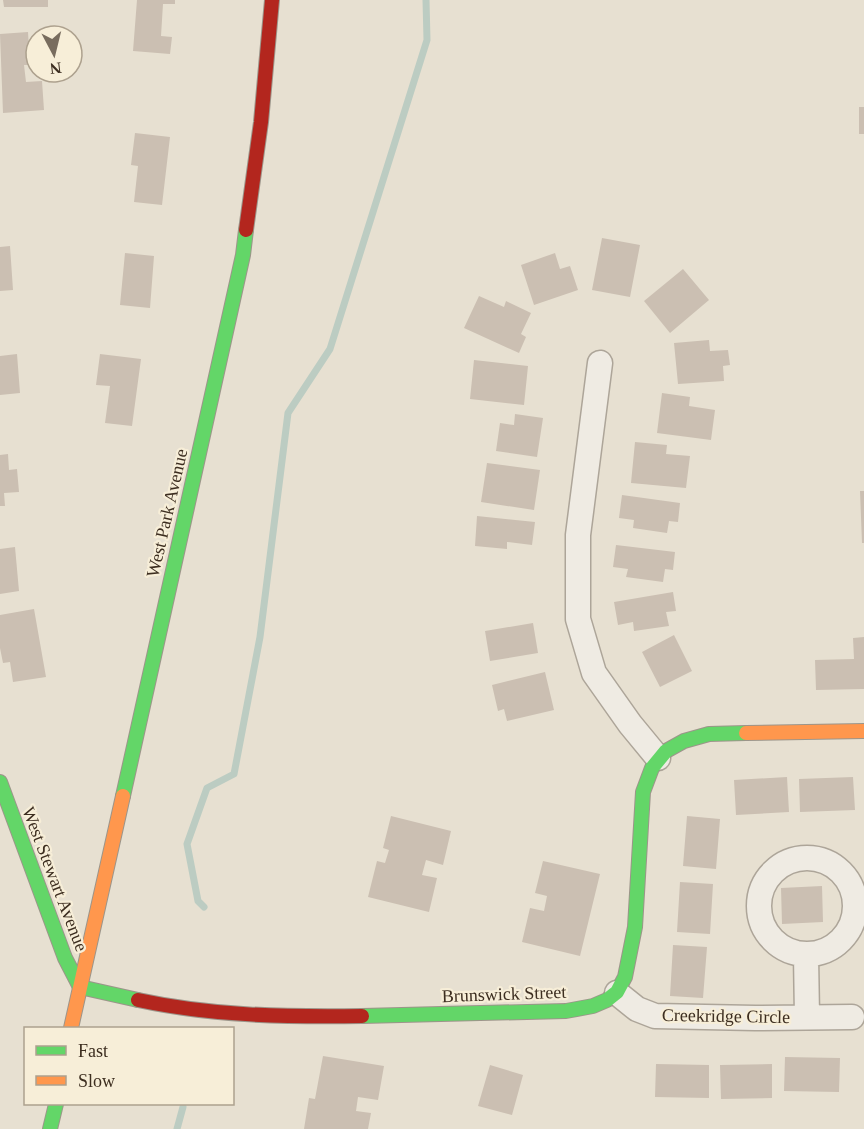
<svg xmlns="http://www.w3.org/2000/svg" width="864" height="1129" font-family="'Times New Roman',serif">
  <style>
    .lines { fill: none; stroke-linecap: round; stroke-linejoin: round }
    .stream { stroke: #bcccc2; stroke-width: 7 }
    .building { fill: #cbbfb2 }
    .street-casing { stroke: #ada599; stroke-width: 27 }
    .fast-casing { stroke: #9c958a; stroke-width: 16 }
    .slow-casing { stroke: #9c958a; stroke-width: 16 }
    .jam-casing { stroke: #9c958a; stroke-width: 16 }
    .street { stroke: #efebe3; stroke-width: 24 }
    .fast { stroke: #63d668; stroke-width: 14 }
    .slow { stroke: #ff974d; stroke-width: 14 }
    .jam { stroke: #b3261e; stroke-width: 14 }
    .labels { text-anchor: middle; stroke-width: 4.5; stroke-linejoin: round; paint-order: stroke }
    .street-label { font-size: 18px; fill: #3d2e20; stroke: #f7eed8 }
  </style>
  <rect width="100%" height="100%" fill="#e7e0d1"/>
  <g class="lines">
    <!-- stream -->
    <path class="stream" d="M204 907 198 901 187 844 207 788 234 774 260 637 288 413 330 349 427 40 426 0
      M177 1129 183 1107"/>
  </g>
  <!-- building -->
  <path class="building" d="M3 0H48V7H4Z
    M137 0H175V4H163L161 36 172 37 170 54 133 51Z
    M28 32 30 65H24L26 82 42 81 44 110 3 113 0 34Z
    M859 107H864V134H859Z
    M135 133 170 137 162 205 134 202 138 166 131 165Z
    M602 238 640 245 630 297 592 290Z
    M10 246 13 290 0 291V247Z
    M125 253 154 256 150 308 120 305Z
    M555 253 560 269 570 266 578 290 534 305 521 265Z
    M683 269 709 300 670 333 644 301Z
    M479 296 504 307 506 301 531 313 521 334 526 337 519 353 464 328Z
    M709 340 710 351 728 350 730 365 723 366 724 381 678 384 674 343Z
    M17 354 20 393 0 395V356Z
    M100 354 141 359 132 426 105 423 110 386 96 385Z
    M474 360 528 366 524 405 470 399Z
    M662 393 690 397 689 406 715 410 711 440 657 433Z
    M515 414 543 418 537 457 496 451 500 423 514 425Z
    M635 442 667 445 666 454 690 456 686 488 631 483Z
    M8 454 9 470 17 469 19 492 4 493 5 506H0V455Z
    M487 463 540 470 534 510 481 502Z
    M860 491H864V543H862Z
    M622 495 680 503 678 522 669 521 667 533 633 528 634 520 619 518Z
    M477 516 535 522 532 545 507 542V549L475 546Z
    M616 545 675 552 673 570 665 569 663 582 626 577 628 569 613 567Z
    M15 547 19 591 0 594V549Z
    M673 592 676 611 666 612 669 626 634 631 633 622 618 625 614 602Z
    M34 609 46 677 13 682 10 662 3 663 0 648V615Z
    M533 623 538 653 490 661 485 631Z
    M674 635 692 671 660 687 642 652Z
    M864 637V689L816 690 815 660 854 659 853 638Z
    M545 672 554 710 507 721 504 709 498 711 492 685Z
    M787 777 789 812 736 815 734 780Z
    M853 777 855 810 800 812 799 779Z
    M391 816 451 831 443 865 426 860 422 875 437 878 429 912 368 897 377 861 385 863 389 850 383 848Z
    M687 816 720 819 716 869 683 866Z
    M543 861 600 874 580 956 522 942 530 908 544 911 547 896 535 893Z
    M680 882 713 884 710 934 677 932Z
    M822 886 823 922 782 924 781 888Z
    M673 945 707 947 703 998 670 996Z
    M323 1056 384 1066 378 1100 358 1097 356 1111 371 1113 368 1129H304L309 1098 315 1099Z
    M785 1057 840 1058 839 1092 784 1091Z
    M656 1064 709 1065V1098L655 1097Z
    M772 1064V1098L721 1099 720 1065Z
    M490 1065 523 1075 512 1115 478 1106Z"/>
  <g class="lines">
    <!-- street casing -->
    <g class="street-casing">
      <path id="street" d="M600 363 578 535V619L594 673 630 724 658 758
        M759 906a48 48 0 1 1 96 0a48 48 0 1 1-96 0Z
        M806 955 807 1017
        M617 993 637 1009 655 1016 755 1018 852 1017"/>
    </g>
    <!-- fast casing -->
    <g class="fast-casing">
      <path id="fast" d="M0 782 65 958 80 987 138 1000
        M123 796 243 255 246 230
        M362 1016 566 1011 593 1006 607 1000 617 992 625 977 635 927 643 792 652 768 666 751 684 741 709 734 746 733
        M50 1129 56 1104"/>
    </g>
    <!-- slow casing -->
    <g class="slow-casing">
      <path id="slow" d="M746 733 864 731
        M71 1028 123 796"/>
    </g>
    <!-- jam casing -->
    <g class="jam-casing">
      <path id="jam" d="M246 230 261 122 272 0
        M138 1000C212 1016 286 1017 362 1016"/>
    </g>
    <!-- street -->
    <use href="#street" class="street"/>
    <!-- fast -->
    <use href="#fast" class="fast"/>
    <!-- slow -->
    <use href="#slow" class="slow"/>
    <!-- jam -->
    <use href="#jam" class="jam"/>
  </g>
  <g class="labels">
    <!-- street labels -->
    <g class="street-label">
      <text transform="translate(167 513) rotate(-77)" y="6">West Park Avenue</text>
      <text transform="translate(55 879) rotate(69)" y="6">West Stewart Avenue</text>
      <text transform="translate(504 994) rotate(-2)" y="6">Brunswick Street</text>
      <text transform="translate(726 1016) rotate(1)" y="6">Creekridge Circle</text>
    </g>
  </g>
  <!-- legend -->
  <rect x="24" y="1027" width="210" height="78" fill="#f7eed8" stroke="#ada18e" stroke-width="1.5"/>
  <rect x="36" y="1046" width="30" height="9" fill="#63d668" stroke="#ada18e" stroke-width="1.5"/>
  <text x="78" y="1057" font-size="18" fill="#3d2e20">Fast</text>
  <rect x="36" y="1076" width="30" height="9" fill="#ff974d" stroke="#ada18e" stroke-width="1.5"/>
  <text x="78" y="1087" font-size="18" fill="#3d2e20">Slow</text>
  <!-- north arrow -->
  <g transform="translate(54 54) rotate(173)"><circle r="28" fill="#f7eed8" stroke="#ada18e" stroke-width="1.5"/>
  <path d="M0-4.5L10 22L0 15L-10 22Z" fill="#786c5e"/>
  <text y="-9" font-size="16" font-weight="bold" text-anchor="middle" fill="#3d2e20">N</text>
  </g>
</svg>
